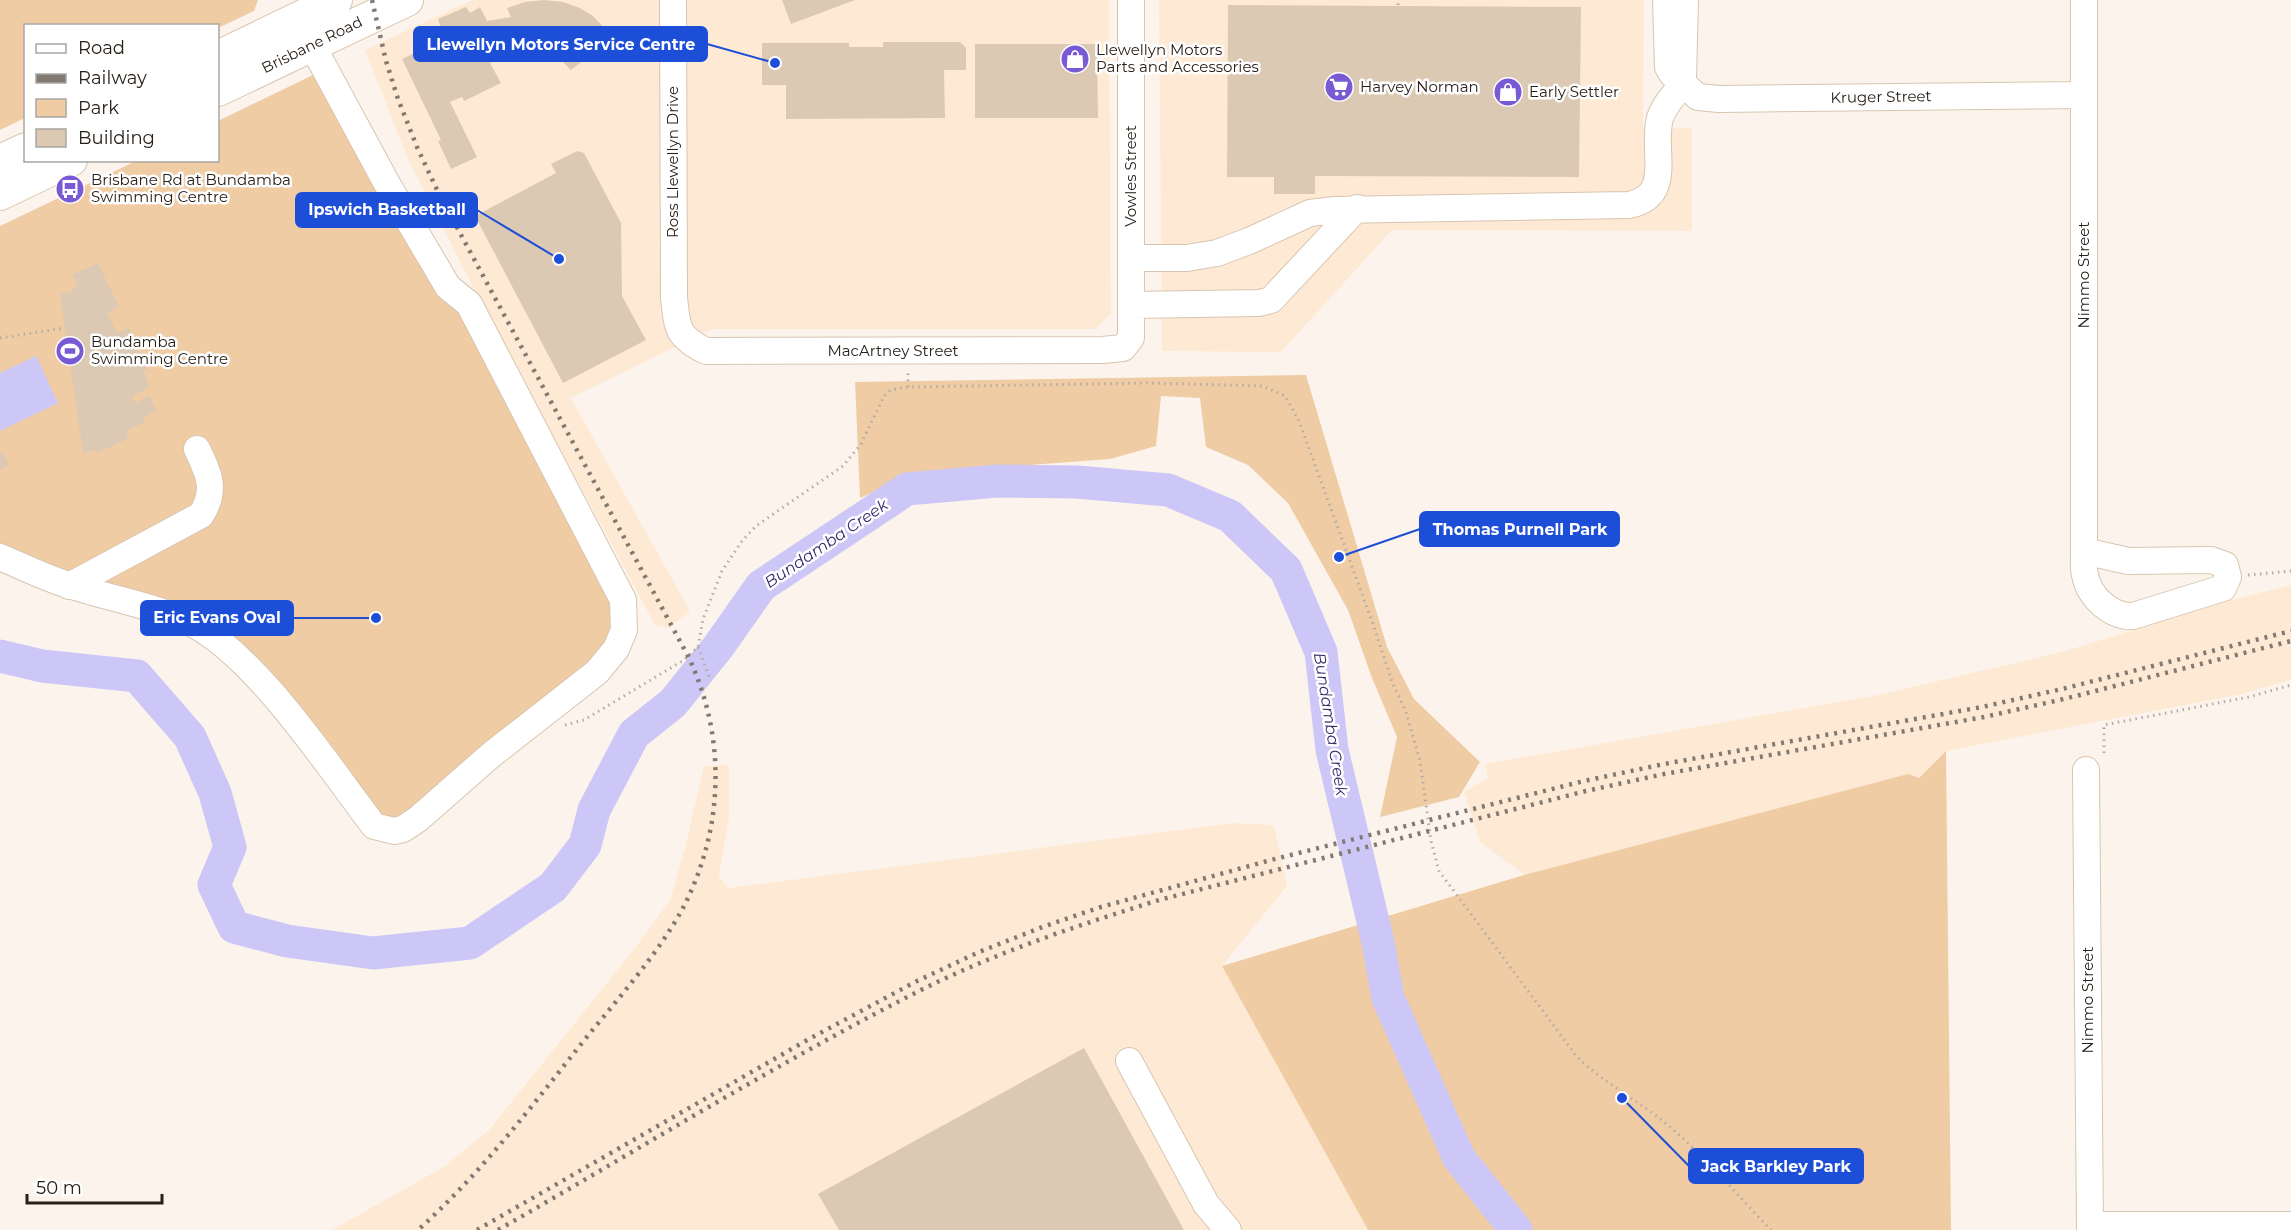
<svg xmlns="http://www.w3.org/2000/svg" width="2291" height="1230" font-family="Montserrat,sans-serif">
  <style>
    .built { fill: #feead4 }
    .green { fill: #efcca4 }
    .water { fill: #cdc7f7 }
    .lines { fill: none; stroke-linecap: round; stroke-linejoin: round }
    .river { stroke: #cdc7f7; stroke-width: 33 }
    .building { fill: #dcc9b3 }
    .minor-casing { stroke: #d8c5b0; stroke-width: 28 }
    .major-casing { stroke: #d8c5b0; stroke-width: 34 }
    .path { stroke: #b4aca4; stroke-width: 3; stroke-dasharray: 1.5 4.5; stroke-linecap: butt }
    .minor { stroke: #fff; stroke-width: 26 }
    .major { stroke: #fff; stroke-width: 32 }
    .rail { stroke: #827a72; stroke-width: 4.5; stroke-dasharray: 3 6; stroke-linecap: butt }
    .labels { text-anchor: middle; stroke-width: 5; stroke-linejoin: round; paint-order: stroke }
    .street-label { font-size: 15px; fill: #282119; stroke: #fff }
    .poi-label { font-size: 15px; fill: #282119; stroke: #fff; text-anchor: start }
    .water-label { font-size: 16px; font-style: italic; fill: #3a296d; stroke: #fff }
    .leader { fill: none; stroke: #1d4ed8; stroke-width: 2 }
    .callout-dot { fill: #1d4ed8; stroke: #fff; stroke-width: 2 }
    .callout { fill: #1d4ed8; stroke: #1d4ed8; stroke-width: 2 }
    .callout-label { font-size: 16px; text-anchor: middle; font-weight: bold; fill: #fff }
  </style>
  <rect width="100%" height="100%" fill="#fcf4ec"/>
  <!-- built -->
  <path class="built" d="M472 0H1109L1111 313 1096 329H712L571 398 690 611 669 628 655 625 474 289 408 159 365 50Z
    M1159 0H1644L1643 128H1692V231L1392 230 1281 352 1162 351Z
    M2291 585V680L2242 694 1946 751 1918 778 1526 876 1480 842 1464 792 1488 778 1485 764 1878 695 2062 652 2231 600Z
    M729 765V817L719 876 728 888 1234 823 1274 825 1287 886 1222 966 1368 1230H332L445 1166 489 1130 635 948 670 900 686 844 704 766Z"/>
  <!-- green -->
  <path class="green" d="M0 0H258L254 11 218 28V26H26L25 118 0 130Z
    M313 75 449 302 467 316 610 596 616 631 603 659 413 820 377 824 240 657 129 601 0 543V226L136 161 218 160V121Z
    M1306 375 1387 647 1414 699 1480 762 1459 797 1380 817 1397 737 1372 678 1348 610 1288 503 1248 465 1206 447 1200 398 1161 396 1156 446 1110 459 919 473 860 498 855 382Z
    M1946 751 1951 1230H1368L1222 966 1524 875 1908 774 1919 778Z"/>
  <!-- water -->
  <path class="water" d="M36 356 58 403 0 431V373Z"/>
  <g class="lines">
    <!-- river -->
    <path class="river" d="M0 656 42 666 137 676 190 737 215 793 230 847 214 885 234 927 287 941 373 953 470 943 553 887 585 845 594 810 634 734 673 703 718 647 761 586 907 489 997 481 1077 482 1168 490 1230 516 1286 570 1321 652 1332 750 1378 942 1388 998 1459 1158 1516 1230"/>
  </g>
  <!-- building -->
  <path class="building" d="M544 0 563 2 580 8 593 16 613 37 571 70 561 60 550 55 531 58 525 47 490 63 501 83 464 101 462 97 450 102 477 157 451 169 438 141 441 140 402 59 436 43 430 32 441 28 438 19 466 7 470 13 480 7 487 21 511 17 507 8 525 2Z
    M782 0H855L791 24Z
    M1228 5 1581 7 1579 177 1315 176V194H1274V177H1227Z
    M883 42H960L966 48V70H944L945 118 786 119V85H762V43H849V47H883Z
    M975 44H1097L1098 118H975Z
    M577 151 584 153 621 223 622 296 646 340 563 383 475 216 556 173 551 164Z
    M98 263 119 307 107 313 117 333 128 328 148 369 143 371 150 387 132 396 136 403 150 396 157 411 143 418 145 422 126 431 129 438 97 453 96 450 83 453 60 294 72 292V288L78 287 72 275Z
    M3 453 9 465 0 470V454Z
    M1084 1048 1184 1230H839L818 1194Z"/>
  <g class="lines">
    <!-- minor casing -->
    <g class="minor-casing">
      <path id="minor" d="M673 0 674 297C677 328 677 337 706 351L1102 350 1123 348 1131 338V0
        M1666 0 1668 67 1672 74 1698 97 1719 99 2084 95
        M1683 80 1685 0
        M1131 258H1187L1217 253 1249 241 1310 213 1335 210 1629 205C1675 196 1651 150 1660 118 1664 105 1675 94 1683 84
        M1131 305 1259 303 1271 300 1357 208
        M2084 551 2128 561 2211 560 2225 565 2228 577 2223 588 2133 616C2111 617 2089 597 2085 575 2083 567 2084 559 2084 551V0
        M0 557C24 567 47 579 72 586 109 598 149 605 185 620 253 650 328 766 374 826L394 831 403 829 418 819 491 755 597 672 616 649 624 630 623 600 469 304 448 287 386 182 312 45
        M69 586 201 515C217 490 209 474 197 449
        M2086 770 2090 1230
        M1129 1061 1206 1204 1228 1230
        M2090 1225H2291"/>
    </g>
    <!-- major casing -->
    <g class="major-casing">
      <path id="major" d="M218 57 336 0
        M218 90 407 0
        M0 161 26 149
        M0 194 71 160"/>
    </g>
    <!-- path -->
    <path class="path" d="M1398 5V0
      M71 188 78 202
      M0 338 65 328
      M908 387V371
      M2248 575 2291 571
      M698 647 710 679
      M565 725 584 720 684 660 698 647 703 619 722 571 742 541 756 526 843 466 861 444 884 396 891 390 908 387 1149 383 1263 386 1285 396 1299 421 1374 627 1392 682 1406 712 1420 761 1431 841 1439 871 1577 1057C1602 1081 1632 1097 1659 1118 1700 1150 1735 1193 1771 1230
      M2104 753V725L2249 697 2291 685"/>
    <!-- minor -->
    <use href="#minor" class="minor"/>
    <!-- major -->
    <use href="#major" class="major"/>
    <!-- rail -->
    <path class="rail" d="M372 0 386 61 398 99 417 147 439 194 689 658C726 737 724 826 685 904 659 955 610 1007 574 1053 525 1115 477 1177 418 1230
      M477 1230 809 1039 917 981 979 952 1045 926 1101 907 1271 860 1584 781 1664 764 1982 707 2062 689 2291 631
      M498 1230C638 1150 777 1063 921 990 997 952 1079 925 1159 900L1586 791 1664 774 1984 717 2064 699 2291 641"/>
  </g>
  <!-- icons -->
  <defs>
    <g id="shop-disc" transform="scale(1.5)"><circle r="9.5" fill="#785ad4" stroke="#fff"/><path d="M-5-2.5h2.3a2.7 3.5 0 0 1 5.4 0H5L5.5 6h-11ZM-1.5-2.5h3a1.5 2.3 0 0 0-3 0Z" fill="#fff"/></g>
    <g id="supermarket-disc" transform="scale(1.5)"><circle r="9.5" fill="#785ad4" stroke="#fff"/><path d="M-6-5.5h2.5l.6 2H6L4.5 2H-2.5L-4.4-4H-6ZM-1.5 3.2a1.3 1.3 0 1 0 .1 0ZM3 3.2a1.3 1.3 0 1 0 .1 0Z" fill="#fff"/></g>
    <g id="bus-disc" transform="scale(1.5)"><circle r="9.5" fill="#785ad4" stroke="#fff"/><path d="M-5-6H5V4H4V6H2V4H-2V6H-4V4H-5ZM-3.5-4V0h7V-4ZM-3.5 1.2v1.5H-2V1.2ZM2 1.2v1.5H3.5V1.2Z" fill="#fff"/></g>
    <g id="stadium-disc" transform="scale(1.5)"><circle r="9.5" fill="#785ad4" stroke="#fff"/><path d="M0-5a6.5 5 0 1 0 0 10a6.5 5 0 1 0 0-10ZM-3.5-1.8h7v3.6h-7Z" fill="#fff"/></g>
  </defs>
  <g fill-rule="evenodd">
    <use href="#shop-disc" x="1075" y="59"/>
    <use href="#supermarket-disc" x="1339" y="87"/>
    <use href="#shop-disc" x="1508" y="92"/>
    <use href="#bus-disc" x="70" y="189"/>
    <use href="#stadium-disc" x="70" y="351"/>
  </g>
  <g class="labels">
    <!-- street labels -->
    <g class="street-label">
      <text transform="translate(312 45) rotate(-26)" y="5">Brisbane Road</text>
      <text transform="translate(1881 97) rotate(-1)" y="5">Kruger Street</text>
      <text transform="translate(673 162) rotate(-90)" y="5">Ross Llewellyn Drive</text>
      <text transform="translate(1131 176) rotate(-90)" y="5">Vowles Street</text>
      <text transform="translate(2084 275) rotate(-90)" y="5">Nimmo Street</text>
      <text x="893" y="356">MacArtney Street</text>
      <text transform="translate(2088 1000) rotate(-90)" y="5">Nimmo Street</text>
    </g>
    <!-- poi labels -->
    <g class="poi-label">
      <text x="1096" y="55">Llewellyn Motors<tspan x="1096" dy="17">Parts and Accessories</tspan></text>
      <text x="1360" y="92">Harvey Norman</text>
      <text x="1529" y="97">Early Settler</text>
      <text x="91" y="185">Brisbane Rd at Bundamba<tspan x="91" dy="17">Swimming Centre</tspan></text>
      <text x="91" y="347">Bundamba<tspan x="91" dy="17">Swimming Centre</tspan></text>
    </g>
    <!-- water labels -->
    <g class="water-label">
      <text transform="translate(826 543) rotate(-34)" y="6">Bundamba Creek</text>
      <text transform="translate(1331 724) rotate(81)" y="6">Bundamba Creek</text>
    </g>
  </g>
  <!-- callouts -->
  <path class="leader" d="M775 63L707 44M559 259L477 210M1339 557L1420 529M376 618L293 618M1622 1098L1689 1166"/>
  <g class="callout-dot">
    <circle cx="775" cy="63" r="6"/>
    <circle cx="559" cy="259" r="6"/>
    <circle cx="1339" cy="557" r="6"/>
    <circle cx="376" cy="618" r="6"/>
    <circle cx="1622" cy="1098" r="6"/>
  </g>
  <g class="callout">
    <rect x="414" y="27" width="293" height="34" rx="6"/>
    <rect x="296" y="193" width="181" height="34" rx="6"/>
    <rect x="1420" y="512" width="199" height="34" rx="6"/>
    <rect x="141" y="601" width="152" height="34" rx="6"/>
    <rect x="1689" y="1149" width="174" height="34" rx="6"/>
  </g>
  <g class="callout-label">
    <text x="561" y="50">Llewellyn Motors Service Centre</text>
    <text x="387" y="215">Ipswich Basketball</text>
    <text x="1520" y="535">Thomas Purnell Park</text>
    <text x="217" y="623">Eric Evans Oval</text>
    <text x="1776" y="1172">Jack Barkley Park</text>
  </g>
  <!-- legend -->
  <rect x="24" y="24" width="195" height="138" fill="#ffffff" stroke="#a9a6a3" stroke-width="1.5"/>
  <rect x="36" y="44" width="30" height="9" fill="#ffffff" stroke="#a9a6a3" stroke-width="1.5"/>
  <text x="78" y="54" font-size="18" fill="#282119">Road</text>
  <rect x="36" y="74" width="30" height="9" fill="#827a72" stroke="#a9a6a3" stroke-width="1.5"/>
  <text x="78" y="84" font-size="18" fill="#282119">Railway</text>
  <rect x="36" y="99" width="30" height="18" fill="#efcca4" stroke="#a9a6a3" stroke-width="1.5"/>
  <text x="78" y="114" font-size="18" fill="#282119">Park</text>
  <rect x="36" y="129" width="30" height="18" fill="#dcc9b3" stroke="#a9a6a3" stroke-width="1.5"/>
  <text x="78" y="144" font-size="18" fill="#282119">Building</text>
  <!-- scale -->
  <path d="M27 1194v9h135v-9" fill="none" stroke="#282119" stroke-width="3"/>
  <text x="36" y="1194" font-size="18" fill="#282119" stroke="#ffffff" stroke-width="4.5" paint-order="stroke">50 m</text>
</svg>
